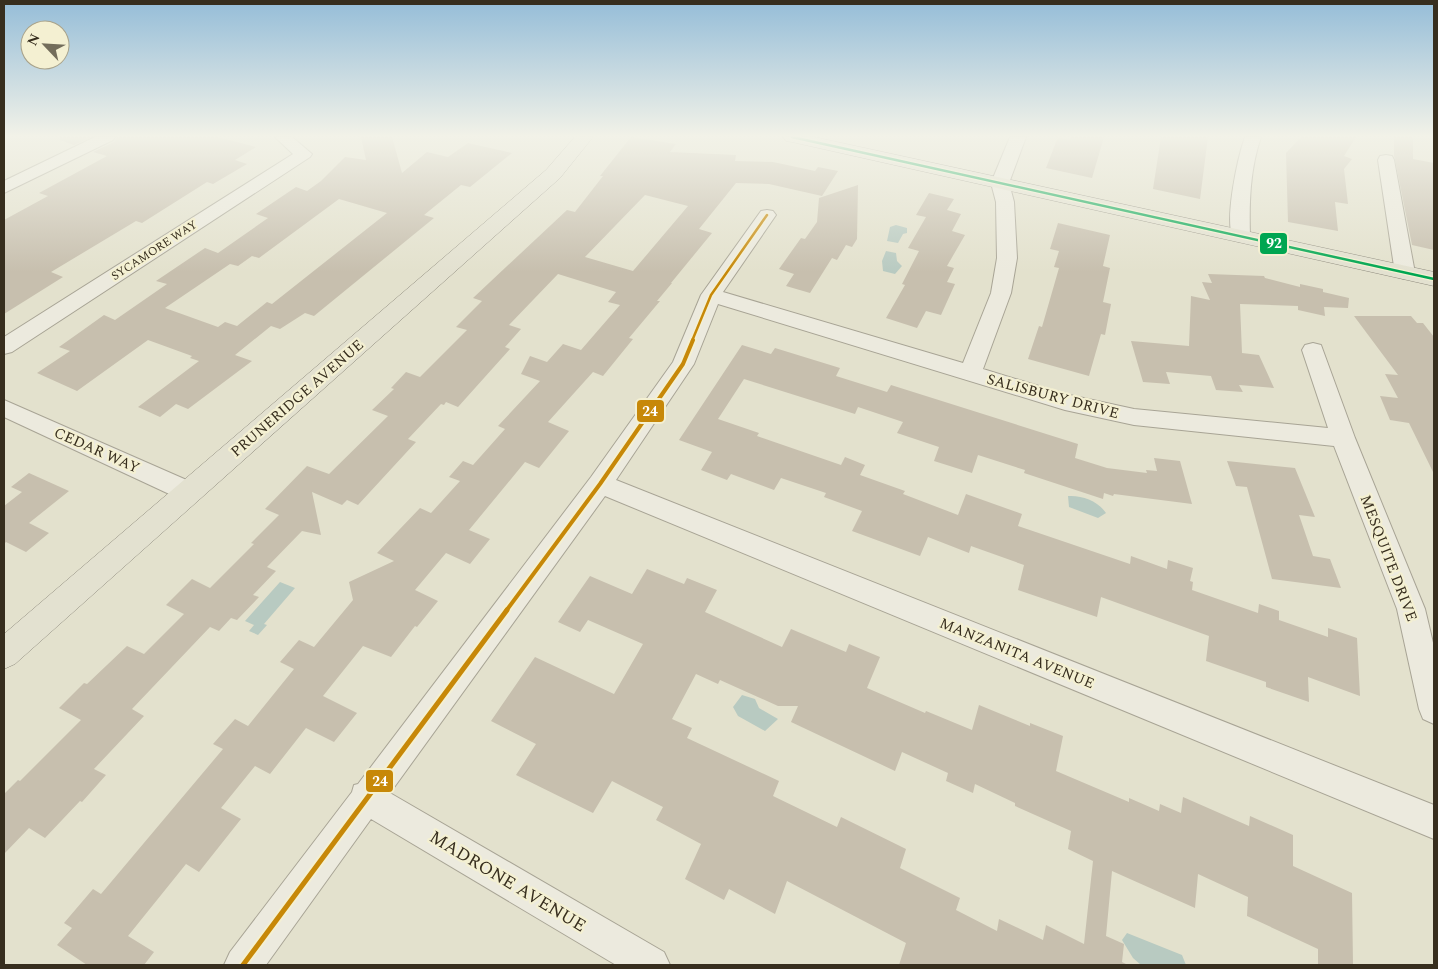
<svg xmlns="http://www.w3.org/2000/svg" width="1438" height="969" font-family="Spectral,serif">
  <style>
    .water { fill: #b8cac1 }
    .building { fill: #c7bfae; fill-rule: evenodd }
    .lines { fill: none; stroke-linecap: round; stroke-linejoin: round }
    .minor-casing { stroke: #a8a495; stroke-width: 2 }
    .major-casing { stroke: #8e8a7d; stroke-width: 1 }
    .minor { fill: #eceade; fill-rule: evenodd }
    .major { fill: #e3e1d0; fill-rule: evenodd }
    .bus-1-casing { stroke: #f4f0d2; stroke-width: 5 }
    .bus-2-far2-casing { stroke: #f4f0d2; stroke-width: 5 }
    .bus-2-far1-casing { stroke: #f4f0d2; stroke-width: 8 }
    .bus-2-casing { stroke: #f4f0d2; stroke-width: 9 }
    .bus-1 { stroke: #00a651; stroke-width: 2.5 }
    .bus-2-far2 { stroke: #c78808; stroke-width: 2.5 }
    .bus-2-far1 { stroke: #c78808; stroke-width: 4 }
    .bus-2 { stroke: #c78808; stroke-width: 5 }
    .labels { text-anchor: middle; stroke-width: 4.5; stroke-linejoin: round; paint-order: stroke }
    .far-street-label { font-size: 12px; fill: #372e1e; stroke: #f4f0d2 }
    .street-label { font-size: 15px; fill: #372e1e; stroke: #f4f0d2 }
    .near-street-label { font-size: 18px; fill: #372e1e; stroke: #f4f0d2 }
    .line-badge { stroke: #f4f0d2; stroke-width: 2 }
    .badge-label { font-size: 14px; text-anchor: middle; font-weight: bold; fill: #fff }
  </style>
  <rect width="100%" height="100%" fill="#e3e1cd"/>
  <!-- water -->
  <path class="water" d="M896 225 907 228V233L903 234 898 243 887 241 890 227Z
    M886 251 896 253 897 261 902 266 895 274 883 271 882 261Z
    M1068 496C1082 495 1098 501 1106 513L1098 518 1069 507Z
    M280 582 295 588 264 624 267 625 258 635 249 631 254 625 245 621Z
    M742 695 755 699 759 708 778 719 765 731 738 716 733 707Z
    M1127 933 1182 955 1186 965H1141L1133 958 1122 940Z"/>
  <!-- building -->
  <path class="building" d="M60 137H91L74 145 60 140Z
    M117 137H218L256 147 235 160 247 164 213 184 207 182 142 223 136 221 51 272 63 277 4 314V220L48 196 39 193 107 156 93 152 114 142Z
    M361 137H392L402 173 427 152 448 157 468 143 512 153 470 187 461 185 424 215 434 218 314 316 305 313 280 329 271 326 235 355 252 361 188 409 176 404 160 417 138 407 199 361 190 358 192 356 148 340 77 391 37 373 70 351 59 347 83 330 104 315 115 320 167 284 156 281 205 248 218 253 268 218 256 214 296 187 307 191 321 181 345 157 366 160ZM339 199 387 213 272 304 267 302 237 326 225 322 218 327 165 308 230 264 238 266 252 256 259 258Z
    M631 137 676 144 670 152 736 155 735 161 773 162 815 171 818 167 838 171 822 196 769 184 736 183 699 229 712 233 671 283H672L657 301H660L629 338 633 339 603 376 593 372 548 422 569 431 539 468 525 462 469 530 490 539 470 564 446 553 415 590 438 601 417 627 415 626 391 657 363 646 323 696 357 713 334 742 306 728 270 774 255 766 221 808 241 819 199 872 186 864 128 936 154 952 144 965H87L57 945 72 928 64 923 93 889 101 894 223 749 213 744 235 719 248 726 294 669 280 662 299 640 314 647 353 600 349 582 394 561 377 553 420 508 431 513 460 481 449 477 463 461 473 465 505 429 498 426 540 381 521 374 530 356 547 362 563 344 581 350 620 305 608 302 616 292 558 274 509 325 521 329 505 347 510 349 458 407 446 402 444 405 441 404 408 439 416 442 358 505 347 500 342 505 312 492 321 535 302 531 267 567 276 571 253 595 259 597 237 620 231 618 219 631 210 627 132 709 144 716 94 769 106 775 82 802 80 801 45 838 29 828 4 854V794L18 780 20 781 81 720 59 708 84 683 87 684 127 646 144 654 184 614 166 605 192 579 210 588 254 544 251 543 279 515 265 509 307 466 329 474 388 416 372 410 394 389 391 388 406 372 420 377 467 330 456 327 482 301 473 298 567 210 575 212 603 176H600ZM645 195 688 206 633 271 585 257Z
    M1058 137 1070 140 1071 137H1104L1092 178 1046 168Z
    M1161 137H1208L1200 199 1153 189Z
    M1301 137H1356L1344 156 1352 159 1344 169 1348 204 1335 202 1338 231 1288 222 1286 153Z
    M1394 137H1413V159L1434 163V250L1412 245 1394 155Z
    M858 185 857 239 852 247 846 245 837 260 832 258 810 293 786 286 794 274 779 269 801 238 805 239 817 222 819 198Z
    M929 193 954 199 947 210 961 214 952 231 965 235 947 266 954 268 947 282 955 284 941 315 926 311 917 328 886 318 905 285 902 284 919 251 908 248 926 217 916 215Z
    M1058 223 1110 235 1103 266 1110 268 1103 302 1111 304 1105 335 1101 334 1089 376 1028 359 1039 326 1042 327 1059 268 1054 267 1059 251 1050 249Z
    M1208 274 1264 276 1265 278 1300 287V284L1323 289V292L1349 298 1348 308 1324 307 1325 316 1298 310V306L1240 304 1242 353 1259 355 1274 388 1239 385 1243 392 1216 390 1211 376 1166 372 1170 384 1143 382 1131 341 1189 346 1191 296 1210 300 1202 282 1212 283Z
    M1354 316H1411L1417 323H1423L1434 337V474L1409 423 1390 420 1380 396 1398 398 1385 374 1398 375Z
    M742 345 771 354 775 348 840 368 836 376 887 392 891 385 1078 444 1075 458 1107 468 1147 473 1146 470 1157 471 1154 458 1180 461 1192 504 1114 494 1113 496 1104 493 1103 499 1024 473 1025 470 978 455 972 473 934 461 939 447 897 433 903 422 858 407 855 414 744 379 718 419 759 433 757 436 841 465 845 457 865 465 860 475 905 491 903 494 958 515 966 494 1022 514 1018 526 1130 564 1131 556 1167 569 1168 560 1193 568 1190 581 1193 582 1192 590 1258 613 1259 604 1279 611V620L1328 637V628L1357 638 1360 696 1308 677 1309 702 1266 687V682L1206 661 1209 636 1101 597 1097 617 1018 590 1024 565 971 546 969 553 928 537 920 556 852 531 862 511 824 497 826 493 781 478 774 490 731 474 727 480 701 470 712 452 679 440Z
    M1227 461 1295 468 1315 517 1299 515 1313 556 1330 559 1341 588 1272 579 1247 487 1236 486Z
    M29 473 69 491 29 523 49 533 26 552 6 542 4 544V506L22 492 11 487Z
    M647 569 684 584 687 578 717 590 705 612 782 647 791 629 846 652 849 644 880 657 867 688 925 713 926 711 972 730 979 705 1030 726V723L1063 736 1056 771 1129 802V798L1159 811 1160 804 1181 813 1183 797 1249 826 1250 816 1293 835V866L1352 893 1353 965H1318V949L1247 916 1248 897 1198 874 1195 908 1112 871 1106 936 1124 944 1122 962 1128 965H899L906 943 787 881 775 914 729 889 724 900 685 879 701 844 656 820 663 807 612 781 593 813 516 775 536 744 491 721 535 657 614 694 643 644 588 620 580 632 558 622 590 576 632 594ZM696 674 718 684 720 680 778 706H798L791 722 895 771 902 752 948 773 946 781 973 793 975 784 1015 803V806L1071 831 1068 849 1093 861 1084 944 1046 925 1043 940 999 919 997 931 956 910 960 898 900 868 906 849 841 817 837 827 773 796 779 781 687 738 692 728 672 719Z"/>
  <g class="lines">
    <!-- minor casing -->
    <g class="minor-casing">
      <path id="minor" d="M95 137H115L113 140 4 193V181Z
        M275 137H292L312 154 310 157 12 352 4 354V337L293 154Z
        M1010 137H1026L1009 183 1014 202 1017 258 1011 293 983 369 1065 394 1134 409 1328 428 1302 350 1305 345 1313 343 1321 345 1355 438 1425 609 1434 647V724L1423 719 1419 709 1397 609 1334 446 1134 425 1065 410 718 304 694 364 616 480 1434 805V839L605 496 390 793 664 952 670 965H616L371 819 266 965H224L230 952 352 792 354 785 358 784 591 477 673 362 701 295 761 211 767 210 773 211 776 215 723 292 963 363 991 293 997 258 996 202 991 183Z
        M1245 137H1261C1250 169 1249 202 1250 236L1248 240 1241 242 1234 240C1223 224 1238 156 1245 137Z
        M1386 155 1392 156 1394 160 1415 273 1412 277 1405 279 1398 277 1395 273 1378 160 1380 156Z
        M4 400 198 485 202 492 198 499 189 502 180 499 4 417Z"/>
    </g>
    <!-- major casing -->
    <g class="major-casing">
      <path id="major" d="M575 137H593L560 178 15 664 4 669V634L546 170Z
        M783 137H814L1434 272V286L792 142 786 141Z"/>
    </g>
    <!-- minor -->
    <use href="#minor" class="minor"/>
    <!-- major -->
    <use href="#major" class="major"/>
    <!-- bus-1 casing -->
    <g class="bus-1-casing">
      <path id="bus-1" d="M792 137 1434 279"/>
    </g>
    <!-- bus-2-far2 casing -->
    <g class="bus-2-far2-casing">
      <path id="bus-2-far2" d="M692 341 711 295 767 215"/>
    </g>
    <!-- bus-2-far1 casing -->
    <g class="bus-2-far1-casing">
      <path id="bus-2-far1" d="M506 611 600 484 683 364 693 340"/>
    </g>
    <!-- bus-2 casing -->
    <g class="bus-2-casing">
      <path id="bus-2" d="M243 965 507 610"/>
    </g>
    <!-- bus-1 -->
    <use href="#bus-1" class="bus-1"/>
    <!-- bus-2-far2 -->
    <use href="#bus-2-far2" class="bus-2-far2"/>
    <!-- bus-2-far1 -->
    <use href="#bus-2-far1" class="bus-2-far1"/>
    <!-- bus-2 -->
    <use href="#bus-2" class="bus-2"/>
  </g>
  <!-- sky -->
  <linearGradient id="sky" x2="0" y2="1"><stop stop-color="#95bdd8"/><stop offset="0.5" stop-color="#f2f2e8"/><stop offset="1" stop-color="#f2f2e8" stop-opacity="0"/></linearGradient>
  <rect width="1438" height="272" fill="url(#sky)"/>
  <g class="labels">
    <!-- far-street labels -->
    <g class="far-street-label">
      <text transform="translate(154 250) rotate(-33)" y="4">SYCAMORE WAY</text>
    </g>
    <!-- street labels -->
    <g class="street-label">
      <text transform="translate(1053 396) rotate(15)" y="5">SALISBURY DRIVE</text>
      <text transform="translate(297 398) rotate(-41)" y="5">PRUNERIDGE AVENUE</text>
      <text transform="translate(97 450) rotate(24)" y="5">CEDAR WAY</text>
      <text transform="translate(1389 558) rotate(69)" y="5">MESQUITE DRIVE</text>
      <text transform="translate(1017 653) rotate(22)" y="5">MANZANITA AVENUE</text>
    </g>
    <!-- near-street labels -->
    <g class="near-street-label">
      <text transform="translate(508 881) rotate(31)" y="6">MADRONE AVENUE</text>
    </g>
  </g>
  <g class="line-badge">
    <rect x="1259" y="232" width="29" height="23" rx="5" fill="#00a651"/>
    <rect x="636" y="399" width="29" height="24" rx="5" fill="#c78808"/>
    <rect x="365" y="769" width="29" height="24" rx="5" fill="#c78808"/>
  </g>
  <g class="badge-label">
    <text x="1274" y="248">92</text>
    <text x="650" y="416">24</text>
    <text x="380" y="786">24</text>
  </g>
  <!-- border -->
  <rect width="1438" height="969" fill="none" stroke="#372e1e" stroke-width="10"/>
  <!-- north arrow -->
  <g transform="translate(45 45) rotate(295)"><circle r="24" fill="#f4f0d2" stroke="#a8a28a"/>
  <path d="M0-4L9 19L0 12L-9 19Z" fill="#736d5b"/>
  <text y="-8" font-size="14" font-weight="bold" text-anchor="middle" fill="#372e1e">N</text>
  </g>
</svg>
